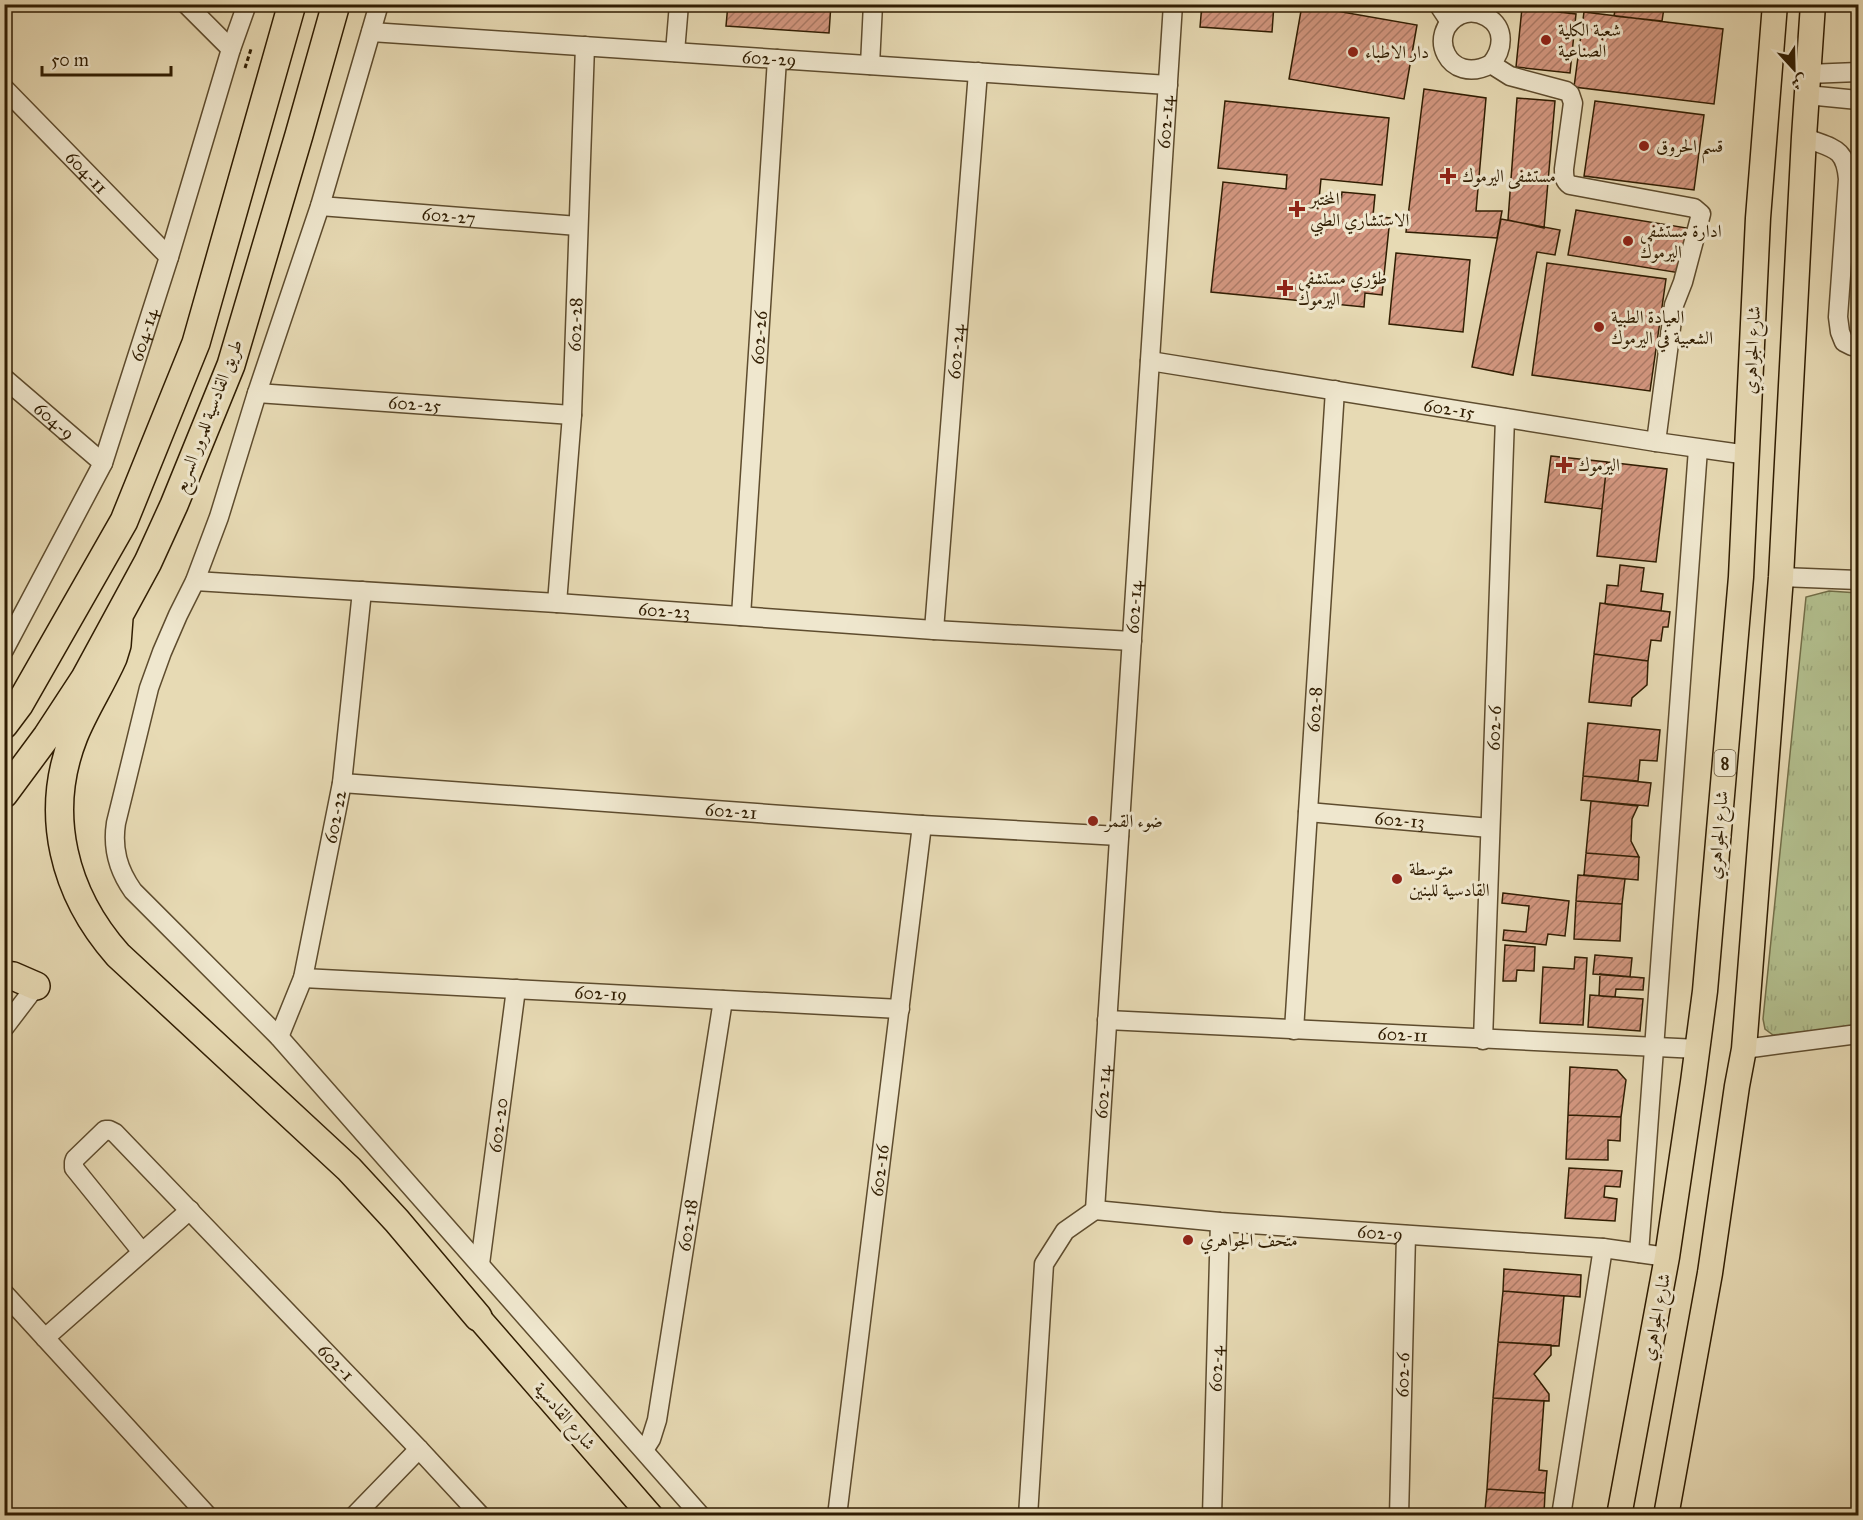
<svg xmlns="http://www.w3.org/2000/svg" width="1863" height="1520" font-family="'IM FELL Great Primer',Amiri,serif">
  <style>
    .park { fill: url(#park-tufts); stroke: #726e48; stroke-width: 1.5 }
    .building { fill: url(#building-hatch); stroke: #301d02; stroke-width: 1.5 }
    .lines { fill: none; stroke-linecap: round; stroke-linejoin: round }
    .minor-casing { stroke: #5e4c2e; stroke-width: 21 }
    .major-casing { stroke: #301d02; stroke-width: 27 }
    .highway-casing { stroke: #301d02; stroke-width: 30 }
    .path { stroke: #301d02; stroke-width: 3; stroke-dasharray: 4.5 3; stroke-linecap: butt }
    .minor { stroke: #efe7ce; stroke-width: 18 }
    .major { stroke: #e7dab4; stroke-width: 24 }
    .highway { stroke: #e7dab4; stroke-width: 27 }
    .poi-dot { fill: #8f2418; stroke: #efe7ce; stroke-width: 2 }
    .labels { text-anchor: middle; stroke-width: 6; stroke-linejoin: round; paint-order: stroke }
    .shield { fill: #efe7ce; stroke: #695a3f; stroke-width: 1.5 }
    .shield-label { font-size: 16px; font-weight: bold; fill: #301d02 }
    .poi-label { font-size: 18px; fill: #301d02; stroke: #efe7ce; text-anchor: start }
    .street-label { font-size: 18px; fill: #301d02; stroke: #efe7ce }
  </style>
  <defs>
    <pattern id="park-tufts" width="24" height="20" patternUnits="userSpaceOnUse" patternTransform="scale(1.5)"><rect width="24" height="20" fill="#b3c08f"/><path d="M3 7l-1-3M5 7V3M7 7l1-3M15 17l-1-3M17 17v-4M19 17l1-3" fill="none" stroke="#9aa57a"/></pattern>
    <pattern id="building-hatch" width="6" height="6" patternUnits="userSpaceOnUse" patternTransform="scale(1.5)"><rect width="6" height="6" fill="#d39780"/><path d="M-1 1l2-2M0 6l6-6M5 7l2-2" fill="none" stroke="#ac7b67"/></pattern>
  </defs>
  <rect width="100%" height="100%" fill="#e7dab4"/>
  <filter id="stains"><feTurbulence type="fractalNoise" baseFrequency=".00333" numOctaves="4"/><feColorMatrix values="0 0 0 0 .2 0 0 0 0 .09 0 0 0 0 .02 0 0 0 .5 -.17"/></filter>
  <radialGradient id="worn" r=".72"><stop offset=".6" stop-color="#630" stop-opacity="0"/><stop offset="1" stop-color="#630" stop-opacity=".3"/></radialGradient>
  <!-- park -->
  <path class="park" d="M1829 591 1858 593V1026L1773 1035 1765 1029 1763 1019 1806 597Z"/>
  <!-- building -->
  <path class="building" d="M728 4H750L757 6V4H802L801 11 813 12 814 4H831L829 33 726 26Z
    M1202 4H1274L1272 32 1200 27Z
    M1616 4H1721L1720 11 1688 6 1687 11 1664 8 1662 21 1614 16Z
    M1302 5 1417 25 1404 99 1289 79Z
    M1522 8 1576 14 1570 73 1516 67Z
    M1584 12 1723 29 1714 104 1574 87Z
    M1424 89 1486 98 1476 211H1502L1497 238 1406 232Z
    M1517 98 1555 101 1544 228 1508 220Z
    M1225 101 1389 118 1382 185 1321 179 1319 200 1341 202 1342 192 1375 195 1373 216 1390 218 1382 295 1365 293 1364 307 1211 292 1223 182 1286 189 1287 175 1218 168Z
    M1595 101 1704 115 1694 190 1584 176Z
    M1576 210 1687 228 1680 273 1568 255Z
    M1501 219 1560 230 1555 255 1537 252 1513 375 1472 367Z
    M1396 253 1470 260 1463 332 1389 324Z
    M1547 263 1666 279 1650 391 1532 375Z
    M1551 456 1607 462 1602 509 1545 502Z
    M1607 462 1667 469 1656 562 1597 556Z
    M1620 565 1644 568 1641 591 1663 594 1661 611 1605 604 1607 585 1618 586Z
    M1600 603 1670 612 1668 627H1663L1661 641 1651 640 1648 661 1594 654Z
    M1594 654 1648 661 1647 685 1632 698 1631 706 1589 702Z
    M1588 723 1660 730 1657 761 1640 760 1638 781 1583 776Z
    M1583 776 1651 783 1648 806 1581 800Z
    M1591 801 1638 806 1632 819 1631 841 1639 857 1586 853Z
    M1586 853 1639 857 1638 880 1584 875Z
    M1578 875 1625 879 1622 904 1576 901Z
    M1503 893 1569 901 1565 936 1548 934 1546 945 1503 940 1504 930 1526 932 1529 906 1502 903Z
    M1576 901 1622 904 1620 941 1574 939Z
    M1505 945 1535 947 1534 971 1517 970 1516 981H1503Z
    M1595 955 1632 958 1630 977 1593 974Z
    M1575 957 1587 958 1583 1025 1540 1023 1543 967 1574 969Z
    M1600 974 1644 978 1643 990 1616 989 1615 997 1599 996Z
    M1590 995 1643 999 1640 1031 1588 1027Z
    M1570 1067 1617 1070 1626 1080 1621 1117 1568 1115Z
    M1568 1115 1621 1117 1620 1141 1608 1140V1160L1566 1159Z
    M1569 1168 1622 1171 1620 1187 1605 1186 1604 1197 1617 1199 1615 1221 1565 1218Z
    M1504 1269 1581 1275 1580 1297 1503 1291Z
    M1503 1291 1564 1296 1559 1346 1498 1342Z
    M1498 1342 1551 1345V1355L1534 1374 1549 1394V1401L1493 1398Z
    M1493 1398 1544 1401 1539 1470 1547 1471 1545 1493 1487 1489Z
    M1487 1489 1545 1493 1544 1514 1485 1510Z"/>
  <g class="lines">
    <!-- minor casing -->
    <g class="minor-casing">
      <g id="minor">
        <path d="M186 4 231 49"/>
        <path d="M379 4 320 206 257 393 219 517 195 581 178 615 162 652 149 688 116 823C112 849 118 870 133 891L279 1037 701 1516"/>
        <path d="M1438 4 1450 22"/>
        <path id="s1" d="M371 32 1168 85"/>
        <path d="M675 52 679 4"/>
        <path d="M1491 64C1503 50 1506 28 1487 17 1478 12 1469 11 1460 15 1425 32 1448 87 1491 64L1510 76 1566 91 1570 94 1573 103 1564 169C1564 176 1564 181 1570 185L1694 208 1701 214 1683 282 1674 305 1656 442"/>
        <path d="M870 65 873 4"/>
        <path d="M1808 74 1858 72"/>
        <path id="s2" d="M4 88 169 257"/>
        <path d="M1807 95 1858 100"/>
        <path d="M1804 137C1832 149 1845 146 1848 179L1838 317 1840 332 1844 342 1852 346H1858"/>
        <path id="s3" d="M320 206 578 226"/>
        <path id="s4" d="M1150 361 1656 442 1748 455"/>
        <path id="s5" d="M4 378 103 463"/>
        <path id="s6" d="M257 393 572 415"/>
        <path d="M1781 577 1858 580"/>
        <path id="s7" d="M195 581 557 603 934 630 1132 641"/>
        <path id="s8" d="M557 603 572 415 585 46"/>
        <path id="s9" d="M741 616 777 59"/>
        <path id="s10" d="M934 630 978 72"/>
        <path id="s11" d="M4 650 103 463 169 257 231 49 247 4"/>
        <path id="s12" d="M342 783 922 825 1119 836"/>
        <path id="s13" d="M1308 812 1490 828"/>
        <path id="s14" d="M303 978 900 1009"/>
        <path id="s15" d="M1107 1020 1698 1049"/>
        <path d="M4 1028 36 986"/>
        <path id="s16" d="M1294 1030 1335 390"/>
        <path id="s17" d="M279 1037 303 978 342 783 362 591"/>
        <path id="s18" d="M1483 1040 1505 418"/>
        <path d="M1744 1049 1858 1034"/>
        <path id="s19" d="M1095 1210 1173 4"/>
        <path id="s20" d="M1095 1210 1220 1222 1603 1248 1667 1257"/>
        <path id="s21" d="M142 1252 74 1168V1162L75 1159 105 1130H109L115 1133 419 1449 481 1516"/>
        <path d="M1639 1253 1698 449"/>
        <path id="s22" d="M480 1264 516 989"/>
        <path d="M4 1293 208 1516"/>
        <path d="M45 1338 190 1210"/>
        <path id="s23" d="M644 1450 651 1439 657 1420 723 1000"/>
        <path d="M354 1516 419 1449"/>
        <path id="s24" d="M837 1516 922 825"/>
        <path d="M1028 1516 1044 1264 1065 1231 1095 1210"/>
        <path id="s25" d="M1212 1516 1220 1222"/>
        <path id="s26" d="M1399 1516 1406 1235"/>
        <path d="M1561 1516 1603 1248"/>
      </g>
    </g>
    <!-- major casing -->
    <g class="major-casing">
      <path id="major" d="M478 1317 651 1516
        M1619 1516 1667 1257 1693 1082 1705 991 1741 577 1758 218 1775 4
        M1666 1516 1710 1273 1737 1086 1744 1049 1781 577 1804 137 1813 4"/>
    </g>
    <!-- highway casing -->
    <g class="highway-casing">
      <path id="highway" d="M119 618 117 645 113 658C101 685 85 709 74 736 43 814 64 894 118 955L349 1169 397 1221 478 1317
        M4 725 19 705 124 521 196 343 292 4
        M4 794 47 736 85 678 148 562 174 505 231 365 299 135 336 4
        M4 975 13 976 36 986"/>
    </g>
    <!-- path -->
    <path class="path" d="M245 68 251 49"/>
    <!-- minor -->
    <use href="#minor" class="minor"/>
    <!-- major -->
    <use href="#major" class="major"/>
    <!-- highway -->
    <use href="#highway" class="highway"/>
  </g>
  <!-- markers -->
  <g class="poi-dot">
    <circle cx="1546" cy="40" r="6"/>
    <circle cx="1353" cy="52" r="6"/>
    <circle cx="1644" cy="146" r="6"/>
    <path d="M1445 167h6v6h6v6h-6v6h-6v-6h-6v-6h6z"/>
    <path d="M1294 200h6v6h6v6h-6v6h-6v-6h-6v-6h6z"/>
    <circle cx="1628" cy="241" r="6"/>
    <path d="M1282 279h6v6h6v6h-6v6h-6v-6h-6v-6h6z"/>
    <circle cx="1599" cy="327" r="6"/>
    <path d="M1561 456h6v6h6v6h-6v6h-6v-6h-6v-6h6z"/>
    <circle cx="1093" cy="821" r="6"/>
    <circle cx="1397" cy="879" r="6"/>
    <circle cx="1188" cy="1240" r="6"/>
  </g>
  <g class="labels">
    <!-- shield labels -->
    <rect class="shield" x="1714.5" y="750" width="21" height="26" rx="4.5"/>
    <g class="shield-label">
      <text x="1725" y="769">8</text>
    </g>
    <!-- poi labels -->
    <g class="poi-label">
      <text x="1558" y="36">شعبة الكلية<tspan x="1558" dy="21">الصناعية</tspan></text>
      <text x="1365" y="58">دار الاطباء</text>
      <text x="1656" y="152">قسم الحروق</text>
      <text x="1462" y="182">مستشفى اليرموك</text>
      <text x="1310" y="205">المختبر<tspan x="1310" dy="21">الاستشاري الطبي</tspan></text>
      <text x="1640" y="237">ادارة مستشفى<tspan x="1640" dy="21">اليرموك</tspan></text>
      <text x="1298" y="284">طؤري مستشفى<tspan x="1298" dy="21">اليرموك</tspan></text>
      <text x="1611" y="323">العيادة الطبية<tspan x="1611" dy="21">الشعبية في اليرموك</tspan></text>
      <text x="1578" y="471">اليرموك</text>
      <text x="1105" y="827">ضوء القمر</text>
      <text x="1409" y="875">متوسطة<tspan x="1409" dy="21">القادسية للبنين</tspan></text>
      <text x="1200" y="1246">متحف الجواهري</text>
    </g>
    <!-- street labels -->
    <g class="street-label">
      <text dy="6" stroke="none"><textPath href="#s1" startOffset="399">602-29</textPath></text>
      <text dy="6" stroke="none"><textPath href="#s19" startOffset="1090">602-14</textPath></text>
      <text dy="6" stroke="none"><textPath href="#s2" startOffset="118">604-11</textPath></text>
      <text dy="6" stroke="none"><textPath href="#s3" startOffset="129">602-27</textPath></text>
      <text dy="6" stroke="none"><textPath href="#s8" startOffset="279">602-28</textPath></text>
      <text dy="6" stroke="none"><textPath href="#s11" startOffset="346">604-14</textPath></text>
      <text dy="6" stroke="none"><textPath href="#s9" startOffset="279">602-26</textPath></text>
      <text transform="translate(1752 350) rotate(-87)" y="6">شارع الجواهري</text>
      <text dy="6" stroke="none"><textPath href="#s10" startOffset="279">602-24</textPath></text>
      <text dy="6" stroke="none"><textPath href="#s6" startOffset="158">602-25</textPath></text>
      <text dy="6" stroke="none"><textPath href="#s4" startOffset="303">602-15</textPath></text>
      <text transform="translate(208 416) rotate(-69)" y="6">طريق القادسية للمرور السريع</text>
      <text dy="6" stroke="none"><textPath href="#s5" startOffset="66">604-9</textPath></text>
      <text dy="6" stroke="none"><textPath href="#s19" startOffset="604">602-14</textPath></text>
      <text dy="6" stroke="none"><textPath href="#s7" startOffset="470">602-23</textPath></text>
      <text dy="6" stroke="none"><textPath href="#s16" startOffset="321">602-8</textPath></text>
      <text dy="6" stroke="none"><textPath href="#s18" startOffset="312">602-6</textPath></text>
      <text dy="6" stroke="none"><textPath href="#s12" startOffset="390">602-21</textPath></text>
      <text dy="6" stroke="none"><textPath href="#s17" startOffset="228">602-22</textPath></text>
      <text dy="6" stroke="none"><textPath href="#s13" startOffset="92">602-13</textPath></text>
      <text transform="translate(1718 835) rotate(-85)" y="6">شارع الجواهري</text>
      <text dy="6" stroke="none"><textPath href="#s14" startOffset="298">602-19</textPath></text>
      <text dy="6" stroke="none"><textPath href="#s15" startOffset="296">602-11</textPath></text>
      <text dy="6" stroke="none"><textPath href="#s19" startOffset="118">602-14</textPath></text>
      <text dy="6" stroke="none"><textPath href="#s22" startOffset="140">602-20</textPath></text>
      <text dy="6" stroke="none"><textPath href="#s24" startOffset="348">602-16</textPath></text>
      <text dy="6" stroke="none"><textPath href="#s23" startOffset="230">602-18</textPath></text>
      <text dy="6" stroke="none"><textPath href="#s20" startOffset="286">602-9</textPath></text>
      <text transform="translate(1656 1317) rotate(-79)" y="6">شارع الجواهري</text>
      <text dy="6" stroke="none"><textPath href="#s21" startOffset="488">602-1</textPath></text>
      <text dy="6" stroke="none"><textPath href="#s25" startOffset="147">602-4</textPath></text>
      <text dy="6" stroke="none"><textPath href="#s26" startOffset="141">602-6</textPath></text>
      <text transform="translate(565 1416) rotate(49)" y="6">شارع القادسية</text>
    </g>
  </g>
  <!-- margin -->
  <rect width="1863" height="1520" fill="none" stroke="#e7dab4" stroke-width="24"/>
  <rect x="6" y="6" width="1851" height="1508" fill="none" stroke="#301d02" stroke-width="3"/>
  <rect x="12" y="12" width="1839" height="1496" fill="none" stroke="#301d02" stroke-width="1.5"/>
  <!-- north arrow -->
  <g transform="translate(1794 69) rotate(158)" stroke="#efe7ce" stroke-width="4.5" paint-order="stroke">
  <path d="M0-4.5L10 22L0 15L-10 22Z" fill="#301d02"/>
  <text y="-9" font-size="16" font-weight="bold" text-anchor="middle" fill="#301d02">ش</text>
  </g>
  <!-- scale -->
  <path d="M42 66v9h129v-9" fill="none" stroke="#301d02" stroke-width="3"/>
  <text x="51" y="66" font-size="18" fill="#301d02" stroke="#efe7ce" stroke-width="4.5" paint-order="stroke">50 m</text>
  <rect width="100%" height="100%" filter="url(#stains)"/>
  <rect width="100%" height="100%" fill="url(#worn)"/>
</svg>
